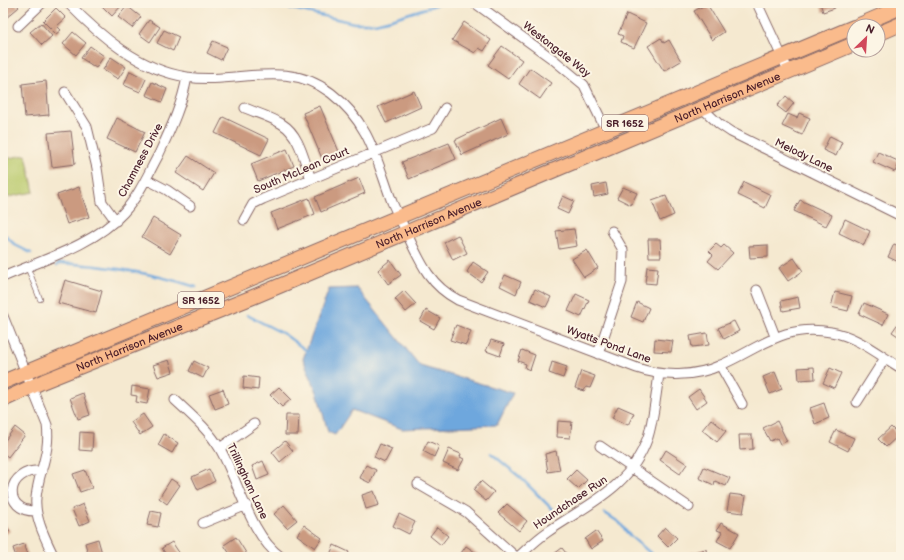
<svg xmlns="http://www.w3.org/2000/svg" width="904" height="560" font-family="'Balsamiq Sans',sans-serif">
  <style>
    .green { fill: #baca6d; stroke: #82744c }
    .water { fill: #6ea7dd; stroke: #5c6384 }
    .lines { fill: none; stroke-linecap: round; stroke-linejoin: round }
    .stream { stroke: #6ea7dd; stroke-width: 2.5 }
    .building { fill: #cb9a80 }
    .service-casing { stroke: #866665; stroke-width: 6 }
    .minor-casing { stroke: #866665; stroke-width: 11 }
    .primary-casing { stroke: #866665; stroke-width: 16 }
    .service { stroke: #fff; stroke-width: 4.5 }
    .minor { stroke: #fff; stroke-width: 9 }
    .primary { stroke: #fabb8c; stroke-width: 14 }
    .labels { text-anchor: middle; stroke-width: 4; stroke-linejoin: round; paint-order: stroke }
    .shield { fill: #fcf5e5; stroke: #7f5f63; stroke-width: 1 }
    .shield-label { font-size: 10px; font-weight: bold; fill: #4a1f2b }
    .street-label { font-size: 11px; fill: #4a1f2b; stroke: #fcf5e5 }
  </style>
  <rect width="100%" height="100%" fill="#fcf5e5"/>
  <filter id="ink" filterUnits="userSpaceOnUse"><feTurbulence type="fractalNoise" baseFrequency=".025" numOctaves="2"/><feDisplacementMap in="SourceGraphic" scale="8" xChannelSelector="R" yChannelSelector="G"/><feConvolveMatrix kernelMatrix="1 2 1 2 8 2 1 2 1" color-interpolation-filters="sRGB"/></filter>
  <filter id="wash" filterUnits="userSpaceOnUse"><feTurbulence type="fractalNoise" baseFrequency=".012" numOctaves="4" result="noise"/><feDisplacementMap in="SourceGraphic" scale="16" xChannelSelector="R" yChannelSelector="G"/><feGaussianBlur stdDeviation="0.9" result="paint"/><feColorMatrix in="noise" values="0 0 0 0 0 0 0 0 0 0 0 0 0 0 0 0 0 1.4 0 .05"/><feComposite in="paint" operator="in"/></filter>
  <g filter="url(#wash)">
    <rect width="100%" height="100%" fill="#f5e9d0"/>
    <!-- green -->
    <path class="green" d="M26 155 34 192 3 198V159Z"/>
    <!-- water -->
    <path class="water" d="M357 288 420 366 513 393 497 425 402 429 352 410 335 435 328 432 317 392 303 359 329 289Z"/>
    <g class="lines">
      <!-- stream -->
      <path class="stream" d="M244 3 256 6 285 7 354 23H375L391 19 442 3
        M3 233 15 245 31 253
        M57 265 59 263C108 266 149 272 196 287
        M247 315 284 334 307 351
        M491 453 521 478 555 512
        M605 513 620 523 628 534 655 557"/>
    </g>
    <g id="blocks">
      <!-- building -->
      <path class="building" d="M3 3H15L19 7 5 19 3 17Z
        M101 3H121L122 5 112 16 100 4Z
        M820 3H833L835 8 823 12Z
        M707 4 724 32 712 40 694 11Z
        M127 6 141 17 132 28 118 17Z
        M56 8 66 18 57 26 61 30 56 34 43 21Z
        M627 14 646 23 634 48 621 42 623 36 618 34Z
        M149 20 160 27 150 42 139 34Z
        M464 22 491 40 484 51 479 48 475 53 452 40Z
        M41 23 52 36 42 45 30 32Z
        M164 30 179 37 173 51 157 43Z
        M73 32 86 43 76 55 63 44Z
        M661 38 664 43 669 40 681 61 664 71 648 46Z
        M213 41 227 47 221 60 207 53Z
        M90 46 104 56 96 68 81 58Z
        M502 46 522 60 508 79 488 65Z
        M111 57 126 67 118 79 103 70Z
        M530 68 551 83 540 99 519 84Z
        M130 71 146 79 140 92 124 85Z
        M46 81 49 115 25 117 22 84Z
        M152 82 167 89 162 102 146 95Z
        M414 91 421 107 386 123 378 107Z
        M786 96 794 103 786 113 777 106Z
        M320 106 340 154 323 161 303 113Z
        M799 113 810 118 802 135 782 126 788 114 797 118Z
        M223 117 269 139 261 155 215 133Z
        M117 118 145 132 135 152 107 139Z
        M501 118 508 134 462 155 455 140Z
        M71 131 75 164 52 167 48 133Z
        M830 136 842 142 836 156 823 150Z
        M449 143 456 159 409 179 402 162Z
        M287 149 294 166 258 181 251 164Z
        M878 152 900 162 895 172 873 162Z
        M188 156 214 173 203 191 176 173Z
        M359 178 365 193 321 212 315 197Z
        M744 182 771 195 765 208 738 195Z
        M606 183 608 194 594 197 592 186Z
        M79 187 89 217 67 224 57 195Z
        M623 187 637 193 631 205 617 198Z
        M563 196 574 201 568 214 557 209Z
        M666 196 674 215 660 221 652 201Z
        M309 198 315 214 277 229 271 213Z
        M800 200 832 215 826 226 794 211Z
        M153 218 181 235 170 254 142 237Z
        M845 219 870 231 864 245 839 233Z
        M574 229 577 246 559 249 556 231Z
        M458 235 467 253 453 260 444 242Z
        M648 239H660L661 257H649Z
        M716 244 721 248 724 245 733 253 718 269 708 261 713 255 709 251Z
        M894 244 901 247V263L888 257Z
        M768 245V257L750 258 749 246Z
        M587 250 598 268 584 277 572 259Z
        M794 258 803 271 788 281 779 268Z
        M390 260 401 275 388 284 378 270Z
        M473 262 488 272 481 282 467 272Z
        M647 267 658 268 656 284 645 283Z
        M505 275 521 282 516 294 500 286Z
        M65 280 102 291 96 313 58 303Z
        M535 289 551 297 546 307 530 300Z
        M404 291 416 304 406 312 395 299Z
        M835 292 852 296 848 311 831 307Z
        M576 294 589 300 581 317 568 311Z
        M798 297 800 308 783 311 781 301Z
        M637 302 649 308 643 322 631 317Z
        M864 303 888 314 883 325 859 314Z
        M426 310 440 318 434 329 420 321Z
        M734 321 739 331 724 339 718 328Z
        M899 322 901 323V338L892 332Z
        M456 325 471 331 466 345 450 340Z
        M707 333 709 345 692 347 690 336Z
        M655 339 673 341 671 352 654 351Z
        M491 340 504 344 500 356 486 351Z
        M522 350 535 355 530 370 525 368 526 364 518 361Z
        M169 360 173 372 158 377 153 365Z
        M194 361 208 368 203 378 189 371Z
        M552 362 567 367 563 378 549 373Z
        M814 367 815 379 799 380 798 368Z
        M830 368 841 373 834 388 823 383Z
        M581 371 595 376 590 388 586 387 584 391 575 388Z
        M775 372 782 389 770 394 763 377Z
        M244 376 259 378 258 390 243 388Z
        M132 386 150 389 147 404 136 402 137 396 131 395Z
        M279 387 291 399 282 407 270 395Z
        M223 389 228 404 215 409 209 394Z
        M699 389 707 401 696 409 688 397Z
        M83 393 90 415 78 419 70 398Z
        M824 403 829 418 815 424 810 408Z
        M618 406 634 413 628 425 612 418Z
        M143 414 152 427 140 435 131 422Z
        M286 415H299L298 435H285Z
        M711 419 726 431 717 442 702 430Z
        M558 421 572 422 570 438 557 437Z
        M777 421 787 441 780 444 777 438 770 441 763 428Z
        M15 427 25 435 8 457 3 453V443Z
        M891 427 899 435 886 447 878 439Z
        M836 430 854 438 848 451 830 442Z
        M80 432 93 433 92 451 79 450Z
        M164 434 178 443 172 453 158 445Z
        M739 435H752L753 449 740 450Z
        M285 441 293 451 280 462 272 452Z
        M428 441 439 446 434 457 423 451Z
        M380 444 392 449 385 462 374 457Z
        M449 449 461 454 460 457 464 459 458 470 443 463Z
        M666 450 687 464 680 474 660 460Z
        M556 451 560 470 548 472 545 454Z
        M263 461 269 475 257 480 252 466Z
        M366 465 376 470 370 483 360 478Z
        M704 467 730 478 726 486 715 481 714 485 699 478Z
        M209 469 215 481 198 490 192 477Z
        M85 470 92 488 80 492 73 474Z
        M576 470 587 480 578 489 567 479Z
        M171 479 180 485 167 504 159 498Z
        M481 481 494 492 486 501 473 490Z
        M374 491 379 505 366 509 362 495Z
        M730 494 746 496 743 513 727 511Z
        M83 504 90 521 79 526 72 509Z
        M507 504 527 521 519 531 498 513Z
        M284 505 297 520 287 528 274 514Z
        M151 511 161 513 158 527 147 525Z
        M399 514 415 522 409 534 393 526Z
        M3 522 10 531 3 536Z
        M721 523 739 533 730 548 717 541 722 532 717 530Z
        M304 525 322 538 315 548 297 535Z
        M437 527 448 536 441 545 430 536Z
        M665 527 677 538 668 547 657 536Z
        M596 531 603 541 591 549 585 539Z
        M236 537 248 556 247 557H232L224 545Z
        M98 539 103 557H89L85 543Z
        M172 542 180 554 175 557H167L162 548Z
        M24 544 29 557H16L13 548Z
        M334 545 349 552 347 557H329Z
        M466 546 478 554 476 557 459 556Z
        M562 548 569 557H550Z
        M706 549 707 557H691L690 553Z"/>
    </g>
  </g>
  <g filter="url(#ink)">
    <use href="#blocks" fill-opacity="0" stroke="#866665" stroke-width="1"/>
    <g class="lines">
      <!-- service casing -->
      <g class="service-casing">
        <path id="service" d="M27 266 40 299"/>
      </g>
      <!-- minor casing -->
      <g class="minor-casing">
        <path id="minor" d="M68 3C100 36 140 70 187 77 236 85 285 58 331 93 370 123 376 159 392 202 397 214 404 226 409 238 421 264 431 286 458 300L637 368C663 377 695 377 721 365 760 348 784 323 831 332 857 336 879 355 901 368
          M475 3 554 60 584 85 606 130
          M757 3 789 72
          M18 26 42 3
          M65 92 87 127 97 168 102 202 116 221
          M245 108C257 113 271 117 282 124 300 135 304 161 311 179
          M702 108 719 124 731 132 901 216
          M146 179 167 190 190 206
          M244 220 253 204 263 199 433 128 445 108
          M3 277C42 260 94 245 123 213 139 196 148 174 159 154 171 128 182 105 187 77
          M757 290 775 336
          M3 316 47 425C51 453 38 472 36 498 34 517 46 540 54 557
          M598 354 622 282 623 250 612 231
          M720 365 742 404
          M175 400C191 415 209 430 220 449 239 482 250 535 281 557
          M857 402 885 358
          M600 446 689 507
          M220 448 254 424
          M418 484 466 512 516 557
          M36 511C2 512 5 468 42 471
          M203 523 247 505
          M518 557C527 549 536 540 546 533 587 504 630 489 648 437 654 417 656 395 659 374"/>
      </g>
      <!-- primary casing -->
      <g class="primary-casing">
        <g id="primary">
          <path d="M857 26 901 7"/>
          <path d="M878 34 901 24"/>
          <path d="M3 382 854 27"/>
          <path id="s1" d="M3 400 44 381 253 297 854 44"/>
        </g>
      </g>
      <!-- service -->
      <use href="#service" class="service"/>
      <!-- minor -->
      <use href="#minor" class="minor"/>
      <!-- primary -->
      <use href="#primary" class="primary"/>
    </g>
  </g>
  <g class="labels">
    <!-- shield labels -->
    <g class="shield">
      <rect x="602" y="115" width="46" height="16" rx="3"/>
      <rect x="178" y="292" width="46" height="16" rx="3"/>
    </g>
    <g class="shield-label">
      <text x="625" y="127">SR 1652</text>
      <text x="201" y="304">SR 1652</text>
    </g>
    <!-- street labels -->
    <g class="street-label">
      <text transform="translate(557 49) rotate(38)" y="4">Westongate Way</text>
      <text dy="4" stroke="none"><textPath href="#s1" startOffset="785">North Harrison Avenue</textPath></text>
      <text transform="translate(804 155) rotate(26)" y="4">Melody Lane</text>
      <text transform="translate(140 160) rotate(-62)" y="4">Chamness Drive</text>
      <text transform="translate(301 170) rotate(-23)" y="4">South McLean Court</text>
      <text dy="4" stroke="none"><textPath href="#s1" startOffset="461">North Harrison Avenue</textPath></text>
      <text transform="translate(609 344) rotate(20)" y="4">Wyatts Pond Lane</text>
      <text dy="4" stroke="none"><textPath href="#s1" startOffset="137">North Harrison Avenue</textPath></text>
      <text transform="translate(248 481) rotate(65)" y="4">Trillingham Lane</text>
      <text transform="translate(570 502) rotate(-34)" y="4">Houndchase Run</text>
    </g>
  </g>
  <!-- margin -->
  <rect width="904" height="560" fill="none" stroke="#fcf5e5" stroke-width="16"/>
  <!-- north arrow -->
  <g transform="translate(866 38) rotate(25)"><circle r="19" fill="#fcf5e5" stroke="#b59f9b"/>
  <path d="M0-3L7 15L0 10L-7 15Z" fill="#d1495b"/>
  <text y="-6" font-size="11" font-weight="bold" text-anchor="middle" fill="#4a1f2b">N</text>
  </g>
</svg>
